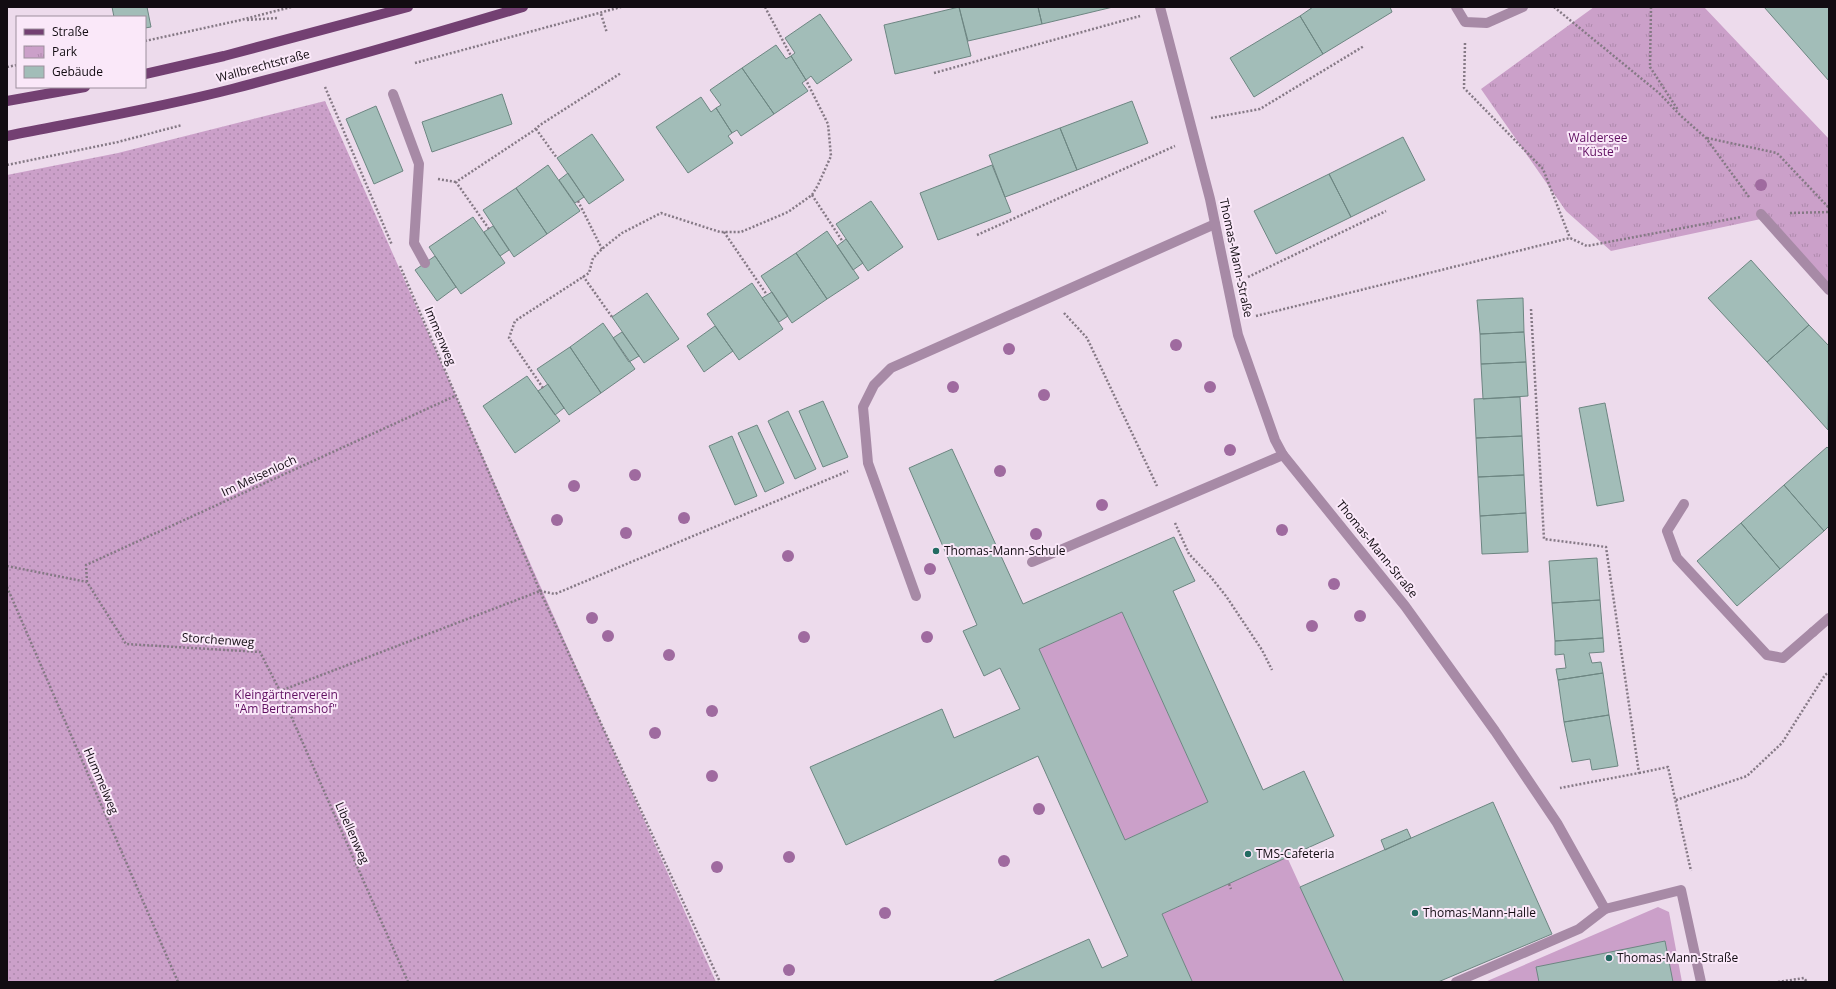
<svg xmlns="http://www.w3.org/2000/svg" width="1836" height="989" font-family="'Open Sans',sans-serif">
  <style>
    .grass { fill: #cba0c9 }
    .park { fill: url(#park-tufts) }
    .garden { fill: url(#garden-dots) }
    .building { fill: #a2bdb8; stroke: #6d8682; fill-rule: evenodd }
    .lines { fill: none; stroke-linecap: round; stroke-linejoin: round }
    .path { stroke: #857985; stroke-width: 2.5; stroke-dasharray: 2 2; stroke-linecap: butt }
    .service { stroke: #a78aa6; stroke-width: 10 }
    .minor { stroke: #a78aa6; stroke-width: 10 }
    .primary { stroke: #734072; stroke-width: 10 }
    .tree { fill: #9f6a9f }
    .poi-dot { fill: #236b62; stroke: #fae8f9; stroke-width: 1.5 }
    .labels { text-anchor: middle; stroke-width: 4; stroke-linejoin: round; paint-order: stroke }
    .street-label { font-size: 12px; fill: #120c12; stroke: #fae8f9 }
    .park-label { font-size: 12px; fill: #5f0e60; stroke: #fae8f9 }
    .poi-label { font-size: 12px; fill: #120c12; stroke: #fae8f9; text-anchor: start }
  </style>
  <defs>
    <pattern id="park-tufts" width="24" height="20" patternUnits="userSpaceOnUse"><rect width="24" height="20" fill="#cba0c9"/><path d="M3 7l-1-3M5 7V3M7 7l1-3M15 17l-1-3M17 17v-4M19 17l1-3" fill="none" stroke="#ad89ac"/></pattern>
    <pattern id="garden-dots" width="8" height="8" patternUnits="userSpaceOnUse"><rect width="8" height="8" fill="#cba0c9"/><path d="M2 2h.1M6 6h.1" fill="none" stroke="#ad89ac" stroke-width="1.8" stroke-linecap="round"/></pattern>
  </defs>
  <rect width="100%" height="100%" fill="#eddbec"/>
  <!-- grass -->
  <path class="grass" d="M1122 612 1208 802 1125 840 1039 649Z
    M1287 857 1344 982H1191L1192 981 1162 914Z
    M1658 907 1669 912 1682 982H1485Z"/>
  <!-- park -->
  <path class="park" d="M1594 7H1704L1829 139V292L1761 219 1611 251 1566 211 1481 89Z"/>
  <!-- garden -->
  <path class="garden" d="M325 101 716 982H7V175L118 153Z"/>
  <!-- building -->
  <path class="building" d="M112 7H147L151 27 145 28V17H114Z
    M959 7H1038L1042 24 968 41Z
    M959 7 971 56 895 74 884 25Z
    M1038 7H1113L1042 24Z
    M1313 7H1390L1392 12 1323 54 1300 16Z
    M1764 7H1829V81Z
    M820 14 852 60 817 84 811 76 806 80 791 56 795 53 785 38Z
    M1300 16 1323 54 1254 97 1230 58Z
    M776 45 786 59 791 56 806 80 802 83 808 91 774 114 742 68Z
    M742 68 774 114 741 136 737 130 732 133 716 108 721 105 710 90Z
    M502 94 512 124 432 152 422 122Z
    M701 97 711 112 716 108 732 133 728 136 733 143 688 173 656 127Z
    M1132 101 1148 143 1077 170 1060 128Z
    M376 106 403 171 374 184 346 119Z
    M1060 128 1077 170 1005 197 989 155Z
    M592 134 624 180 589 204 557 158Z
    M1403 137 1425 180 1351 217 1329 174Z
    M548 165 580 211 547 234 516 188Z
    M992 165 1011 212 938 240 920 193Z
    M568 173 584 197 575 203 559 180Z
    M1329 174 1351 217 1276 254 1254 211Z
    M516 188 547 234 514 257 483 210Z
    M871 201 903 247 868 271 836 224Z
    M473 217 505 263 461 294 429 247Z
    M493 226 509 250 500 256 484 232Z
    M827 231 859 278 827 299 796 253Z
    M846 239 863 263 853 270 837 246Z
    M796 253 827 299 792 323 761 276Z
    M435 256 456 287 437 301 415 270Z
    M1751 260 1809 325 1767 362 1708 298Z
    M752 283 783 329 739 360 707 314Z
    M772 292 788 316 779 322 762 298Z
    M647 293 679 339 644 363 612 317Z
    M1523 298 1524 332 1480 334 1477 300Z
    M603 323 635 369 601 393 570 347Z
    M1809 325 1829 346 1828 430 1767 362Z
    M715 326 733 351 704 372 687 346Z
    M622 332 639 356 629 362 613 338Z
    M1524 332 1526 362 1481 364 1480 334Z
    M570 347 601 393 569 415 537 369Z
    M1526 362 1528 396 1483 399 1481 364Z
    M527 376 560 421 515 453 483 406Z
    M548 384 564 408 555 415 538 391Z
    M1520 397 1522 436 1476 438 1474 399Z
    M823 401 848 457 823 467 799 411Z
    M1605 403 1624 501 1597 506 1579 408Z
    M788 411 816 469 795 479 768 421Z
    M757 425 784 483 765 492 738 433Z
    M732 436 757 496 735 505 709 446Z
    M1522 436 1524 475 1478 477 1476 438Z
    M1827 447 1829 449V526L1824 531 1784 485Z
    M952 449 1023 604 1174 537 1195 581 1173 591 1263 790 1304 771 1334 836 1162 914 1192 981 1191 982H992L1089 939 1102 968 1128 956 1038 756 846 845 810 767 942 709 954 738 1020 709 1000 668 984 676 963 631 977 625 909 468ZM1122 612 1208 802 1125 840 1039 649Z
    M1524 475 1526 513 1480 516 1478 477Z
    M1784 485 1824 531 1780 569 1741 523Z
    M1526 513 1528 552 1482 554 1480 516Z
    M1741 523 1780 569 1737 606 1697 561Z
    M1597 558 1600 600 1552 603 1549 561Z
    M1600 600 1603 638 1555 641 1552 603Z
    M1603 638 1604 652 1589 653 1592 663 1601 662 1603 673 1558 680 1556 669 1566 668 1564 654 1555 655V641Z
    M1603 673 1609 715 1564 722 1558 680Z
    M1609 715 1618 766 1592 770 1590 759 1572 762 1564 722Z
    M1493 802 1552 934 1438 982H1344L1300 887Z
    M1407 829 1411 838 1385 850 1381 840Z
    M1665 941 1673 982H1539L1536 967Z"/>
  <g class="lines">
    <!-- path -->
    <path class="path" d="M765 7 791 56
      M1554 7 1659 93 1681 116 1706 138 1749 197
      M1651 7 1650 67 1678 110
      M601 14 607 33
      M247 20 278 18
      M145 41 241 20 291 7
      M1465 43 1464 88 1543 169 1570 238
      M415 63 621 7
      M7 67 17 65
      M934 73 1140 16
      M325 87 392 245
      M1211 118 1260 109 1364 46
      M536 129 557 158
      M1707 138 1777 153 1829 208
      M7 165 118 142 182 125
      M438 179 456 182
      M812 195 843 242
      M578 201 602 249
      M1790 213 1829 212
      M489 229 456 182 533 131 540 125 621 73
      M724 232 767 295
      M977 235 1175 146
      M400 266 540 591 720 982
      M583 276 612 317
      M1248 277 1386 211
      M1531 309 1544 539 1606 547 1639 773 1560 788
      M1064 313 1087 338 1157 486
      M1256 316 1570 238 1587 246 1741 217
      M543 388 509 338 515 321 589 273 593 258 602 249 622 233 661 213 720 232H741L788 212 812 195 818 185 831 156 828 124 806 80
      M1175 523 1189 554 1210 576 1226 596 1262 650 1272 670
      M7 566 87 582 126 644 260 652 280 691 540 591
      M87 582 86 565 455 396
      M7 587 178 982
      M540 591 555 594 848 471
      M280 691 408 982
      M1639 773 1668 767 1691 871
      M1676 800 1747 776 1782 743 1825 675 1829 672
      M1229 884 1231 889
      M1778 982 1804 978 1807 982"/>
    <!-- service -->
    <path class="service" d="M393 94 419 164 414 243 425 263
      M1761 214 1829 290
      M1684 504 1667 531 1677 558 1767 655 1783 658 1813 632
      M1032 562 1283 455
      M916 596 868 463 863 407 874 385 891 368 1215 224
      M1456 982 1579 929 1605 909"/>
    <!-- minor -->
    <path class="minor" d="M1160 7 1210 199 1238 335 1275 440 1283 455 1405 606 1495 731 1557 823 1605 909 1681 890 1701 982
      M1456 7 1465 22 1487 23 1523 7
      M1813 632 1829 618"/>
    <!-- primary -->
    <path class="primary" d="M145 74 224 56 408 7
      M7 101 85 87
      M7 136C82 121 158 108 232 89 329 64 426 36 523 7"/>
  </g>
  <!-- trees -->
  <g class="tree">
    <circle cx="1761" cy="185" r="6"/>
    <circle cx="1176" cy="345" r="6"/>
    <circle cx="1009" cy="349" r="6"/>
    <circle cx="953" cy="387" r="6"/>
    <circle cx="1210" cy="387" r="6"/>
    <circle cx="1044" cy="395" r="6"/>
    <circle cx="1230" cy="450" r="6"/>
    <circle cx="1000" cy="471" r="6"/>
    <circle cx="635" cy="475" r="6"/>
    <circle cx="574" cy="486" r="6"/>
    <circle cx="1102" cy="505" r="6"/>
    <circle cx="684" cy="518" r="6"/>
    <circle cx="557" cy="520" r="6"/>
    <circle cx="1282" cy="530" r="6"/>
    <circle cx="626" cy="533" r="6"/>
    <circle cx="1036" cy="534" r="6"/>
    <circle cx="788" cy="556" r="6"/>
    <circle cx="930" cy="569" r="6"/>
    <circle cx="1334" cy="584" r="6"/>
    <circle cx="1360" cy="616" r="6"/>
    <circle cx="592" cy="618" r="6"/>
    <circle cx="1312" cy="626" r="6"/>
    <circle cx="608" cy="636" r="6"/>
    <circle cx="804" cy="637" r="6"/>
    <circle cx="927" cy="637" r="6"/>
    <circle cx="669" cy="655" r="6"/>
    <circle cx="712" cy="711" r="6"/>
    <circle cx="655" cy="733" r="6"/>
    <circle cx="712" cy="776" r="6"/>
    <circle cx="1039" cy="809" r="6"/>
    <circle cx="789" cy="857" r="6"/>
    <circle cx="1004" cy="861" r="6"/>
    <circle cx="717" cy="867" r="6"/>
    <circle cx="885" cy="913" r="6"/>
    <circle cx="789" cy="970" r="6"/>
  </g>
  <!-- markers -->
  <g class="poi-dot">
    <circle cx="936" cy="551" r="4"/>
    <circle cx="1248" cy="854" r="4"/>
    <circle cx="1415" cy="913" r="4"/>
    <circle cx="1609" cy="958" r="4"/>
  </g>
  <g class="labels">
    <!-- street labels -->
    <g class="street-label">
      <text transform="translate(263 66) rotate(-15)" y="4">Wallbrechtstraße</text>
      <text transform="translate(1236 258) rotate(78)" y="4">Thomas-Mann-Straße</text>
      <text transform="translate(440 336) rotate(67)" y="4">Immenweg</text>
      <text transform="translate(259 476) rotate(-25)" y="4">Im Meisenloch</text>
      <text transform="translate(1377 549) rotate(51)" y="4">Thomas-Mann-Straße</text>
      <text transform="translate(218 640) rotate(4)" y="4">Storchenweg</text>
      <text transform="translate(101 781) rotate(67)" y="4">Hummelweg</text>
      <text transform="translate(352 833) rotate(66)" y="4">Libellenweg</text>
    </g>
    <!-- park labels -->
    <g class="park-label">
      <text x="1598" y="142">Waldersee<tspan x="1598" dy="14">"Küste"</tspan></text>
      <text x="286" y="699">Kleingärtnerverein<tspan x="286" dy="14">"Am Bertramshof"</tspan></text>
    </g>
    <!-- poi labels -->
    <g class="poi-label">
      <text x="944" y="555">Thomas-Mann-Schule</text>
      <text x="1256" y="858">TMS-Cafeteria</text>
      <text x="1423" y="917">Thomas-Mann-Halle</text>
      <text x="1617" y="962">Thomas-Mann-Straße</text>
    </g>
  </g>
  <!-- border -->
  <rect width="1836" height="989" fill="none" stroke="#120c12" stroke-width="16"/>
  <!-- legend -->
  <rect x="16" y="16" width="130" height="72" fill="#fae8f9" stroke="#9d909d"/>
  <rect x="24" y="29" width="20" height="6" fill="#734072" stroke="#9d909d"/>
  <text x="52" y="36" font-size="12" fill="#120c12">Straße</text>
  <rect x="24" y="46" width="20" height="12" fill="url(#park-tufts)" stroke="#9d909d"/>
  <text x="52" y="56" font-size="12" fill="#120c12">Park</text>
  <rect x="24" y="66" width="20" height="12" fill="#a2bdb8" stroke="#9d909d"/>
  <text x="52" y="76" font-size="12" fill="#120c12">Gebäude</text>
</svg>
